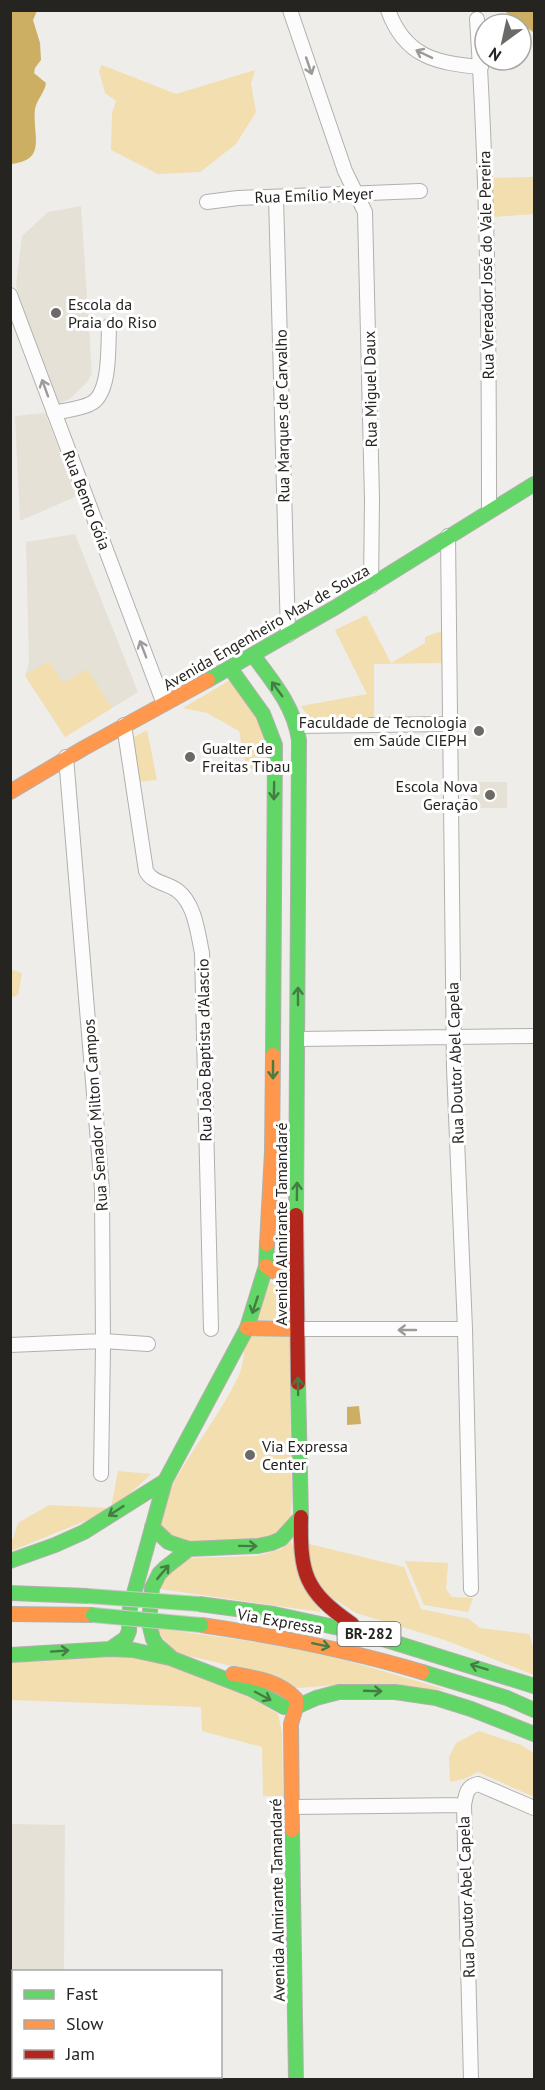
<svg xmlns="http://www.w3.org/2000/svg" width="545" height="2090" font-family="'PT Sans',sans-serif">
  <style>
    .built { fill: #e5e1d7 }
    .green { fill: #f2deaf }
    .water { fill: #ccaf62 }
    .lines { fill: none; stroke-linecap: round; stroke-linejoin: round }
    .street-casing { stroke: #b2b0ae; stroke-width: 16 }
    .fast-casing { stroke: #b2b0ae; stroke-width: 16 }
    .slow-casing { stroke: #b2b0ae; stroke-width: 16 }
    .jam-casing { stroke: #b2b0ae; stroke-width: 16 }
    .street { stroke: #fdfcfc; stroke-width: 14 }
    .fast { stroke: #63d668; stroke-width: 14 }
    .slow { stroke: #ff974d; stroke-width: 14 }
    .jam { stroke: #b3261e; stroke-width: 14 }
    .fast-bridge-casing { stroke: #cac9c6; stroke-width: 16; stroke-linecap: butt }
    .fast-bridge { stroke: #63d668; stroke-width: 14 }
    .oneway { stroke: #9c9b99 }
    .oneway2 { stroke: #447d44 }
    .poi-dot { fill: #6c6a67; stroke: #fff; stroke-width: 2 }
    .labels { text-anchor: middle; stroke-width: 6; stroke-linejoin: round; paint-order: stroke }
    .shield { fill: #fff; stroke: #666664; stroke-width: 1.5 }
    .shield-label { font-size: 15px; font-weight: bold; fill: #252421 }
    .street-label { font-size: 16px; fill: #252421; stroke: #fff }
    .poi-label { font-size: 16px; fill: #252421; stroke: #fff; text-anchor: start }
  </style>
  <rect width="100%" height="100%" fill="#efede9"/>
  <!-- built -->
  <path class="built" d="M81 206 92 373 88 381 71 398 53 407 16 286 22 236 48 212Z
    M45 413 77 496 20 521 15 416Z
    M75 534 138 692 65 737 25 676 29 663 26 542Z
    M472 782H507V808H473Z
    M11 1824 65 1825 64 1971 14 1972V2076L64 2077V2079H11Z"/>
  <!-- green -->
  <path class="green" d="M102 65 176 94 255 70 251 84 256 112 236 144 200 172 158 174 111 150 112 113 116 101 105 93 99 71Z
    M534 177V214L494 217 492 178Z
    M366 615 391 663 425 643V637L445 630 444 663 374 664V718L312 722 301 706 367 694 335 630Z
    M49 661 63 683 87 669 112 708 65 737 25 675Z
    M232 679 267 732V766L252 769 246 766 239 731 207 713 183 708Z
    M147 730 157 780 136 782 132 738Z
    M10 969 22 973 18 995 11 998Z
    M270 1282 283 1288 290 1284 288 1320H255Z
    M255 1335 289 1336 292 1499 290 1519 270 1538 178 1543 160 1528C164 1514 166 1497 173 1484 193 1447 220 1415 238 1377 245 1364 242 1351 248 1338Z
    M118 1471 151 1474 112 1510 11 1551V1539H13L18 1523 49 1505 111 1508Z
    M291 1541 321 1612 160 1589 162 1579 187 1558 257 1556 281 1549Z
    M305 1543 404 1567 421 1609 469 1619 480 1628 529 1634 534 1650V1675L445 1640 356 1613 315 1587Z
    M405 1561 448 1563 446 1589 452 1597 473 1598 468 1612 424 1605Z
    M154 1628 265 1643 342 1659 447 1690 338 1685 297 1688 245 1669 176 1653Z
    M119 1654 167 1664 223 1682 278 1714 282 1733 283 1796H263L262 1747 202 1731 201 1707 11 1700V1662Z
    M479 1731 521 1745 534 1753V1797L478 1772 464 1779 450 1782 449 1757 456 1743Z"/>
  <!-- water -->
  <path class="water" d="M10 11H37L33 20 40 43 41 60 35 68 34 73 46 83C45 92 37 99 35 109 32 135 48 160 11 164Z
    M504 11H534V33L533 32Z
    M359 1406 361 1424 347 1425V1407Z"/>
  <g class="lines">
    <!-- street casing -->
    <g class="street-casing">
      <path id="street" d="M290 10 345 171 365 212 372 499 371 586
        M388 10C405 57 436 63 481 67
        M477 19C488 182 489 347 489 510
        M276 197 288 635
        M207 202 238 198 420 191
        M10 295 164 704
        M54 413C65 410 80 409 90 404 111 395 108 346 109 326
        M448 536 454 1068 465 1329 471 1589
        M124 725 146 871C152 883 168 883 178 891 195 904 198 934 202 953L211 1329
        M298 726 450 724
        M66 757 102 1190 103 1347 101 1474
        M298 1039 534 1036
        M297 1329H465
        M10 1345 103 1341 148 1344
        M292 1807 464 1805
        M471 2080 464 1805C466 1794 467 1786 478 1784L534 1808"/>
    </g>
    <!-- fast casing -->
    <g class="fast-casing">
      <path id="fast" d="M253 655C273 682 294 706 299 740L296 1215
        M230 668 263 714 275 745 273 1055
        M208 680 336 607 534 484
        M298 1383 301 1517 281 1539 272 1543 258 1546 189 1549 166 1567 159 1574 152 1588 149 1623 153 1639 157 1645 173 1659 251 1689 284 1707H296L316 1698 339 1692H395L436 1698 471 1709 534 1734
        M152 1527 168 1542 189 1549
        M10 1561 55 1545 84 1532 165 1481
        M10 1593 88 1596
        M199 1604 274 1614 367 1634 534 1686
        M110 1649 126 1638 129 1631 130 1608 165 1481 247 1328 266 1266 267 1244
        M10 1655 110 1649 133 1650 170 1658
        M422 1672 507 1698 534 1710
        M292 1830 296 2080"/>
    </g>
    <!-- slow casing -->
    <g class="slow-casing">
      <path id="slow" d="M10 792 84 748 208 680
        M267 1244 272 1152 273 1055
        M266 1266C277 1276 286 1275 296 1264
        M247 1328 297 1329
        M10 1614 93 1615
        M201 1625C277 1636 348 1650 422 1672
        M233 1674C256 1678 279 1681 296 1699V1707L291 1724 292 1830"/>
    </g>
    <!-- jam casing -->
    <g class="jam-casing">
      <path id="jam" d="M296 1215 298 1383
        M301 1517C300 1573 304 1591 352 1624"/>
    </g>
    <!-- street -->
    <use href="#street" class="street"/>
    <!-- fast -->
    <use href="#fast" class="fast"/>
    <!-- slow -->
    <use href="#slow" class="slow"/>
    <!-- jam -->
    <use href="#jam" class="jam"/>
    <!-- fast-bridge casing -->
    <g class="fast-bridge-casing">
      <path id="fast-bridge" d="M88 1596 199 1604
        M93 1615 201 1625"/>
    </g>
    <!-- fast-bridge -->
    <use href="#fast-bridge" class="fast-bridge"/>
  </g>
  <!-- one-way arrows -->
  <defs><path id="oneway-shaft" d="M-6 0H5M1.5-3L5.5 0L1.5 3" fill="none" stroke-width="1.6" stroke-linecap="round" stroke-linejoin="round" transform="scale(1.5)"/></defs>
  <g class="oneway">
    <use href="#oneway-shaft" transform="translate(424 54) rotate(-154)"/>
    <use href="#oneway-shaft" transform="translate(309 66) rotate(71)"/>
    <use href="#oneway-shaft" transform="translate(45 388) rotate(-110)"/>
    <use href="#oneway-shaft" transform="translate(143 649) rotate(-111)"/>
    <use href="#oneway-shaft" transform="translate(407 1330) rotate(180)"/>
  </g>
  <g class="oneway2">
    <use href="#oneway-shaft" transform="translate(277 689) rotate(-126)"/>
    <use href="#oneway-shaft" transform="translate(274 791) rotate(91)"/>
    <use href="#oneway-shaft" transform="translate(298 996) rotate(-90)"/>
    <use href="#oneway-shaft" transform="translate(273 1070) rotate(90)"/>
    <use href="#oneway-shaft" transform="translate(297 1191) rotate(-89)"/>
    <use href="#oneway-shaft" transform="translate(255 1305) rotate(108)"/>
    <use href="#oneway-shaft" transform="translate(298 1386) rotate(-91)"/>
    <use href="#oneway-shaft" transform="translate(116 1511) rotate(147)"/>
    <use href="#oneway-shaft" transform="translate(248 1546) rotate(1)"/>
    <use href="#oneway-shaft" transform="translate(163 1572) rotate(-50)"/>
    <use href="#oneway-shaft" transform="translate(321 1645) rotate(12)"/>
    <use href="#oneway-shaft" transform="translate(60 1651) rotate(-4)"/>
    <use href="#oneway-shaft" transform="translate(479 1667) rotate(-163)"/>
    <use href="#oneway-shaft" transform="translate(373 1691) rotate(2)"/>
    <use href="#oneway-shaft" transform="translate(263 1696) rotate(28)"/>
  </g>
  <!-- markers -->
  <g class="poi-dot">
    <circle cx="56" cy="313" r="6"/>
    <circle cx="479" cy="731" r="6"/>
    <circle cx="190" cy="757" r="6"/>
    <circle cx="490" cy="795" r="6"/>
    <circle cx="250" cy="1455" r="6"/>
  </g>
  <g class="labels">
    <!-- shield labels -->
    <rect class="shield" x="337.5" y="1622" width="63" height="24" rx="4.5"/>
    <g class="shield-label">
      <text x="369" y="1639">BR-282</text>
    </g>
    <!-- street labels -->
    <g class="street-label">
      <text transform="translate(314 195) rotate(-2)" y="6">Rua Emílio Meyer</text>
      <text transform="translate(486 265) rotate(-91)" y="6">Rua Vereador José do Vale Pereira</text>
      <text transform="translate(370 389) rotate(-91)" y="6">Rua Miguel Daux</text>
      <text transform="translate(282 416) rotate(-91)" y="6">Rua Marques de Carvalho</text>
      <text transform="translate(87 500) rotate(69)" y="6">Rua Bento Góia</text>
      <text transform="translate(266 627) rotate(-30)" y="6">Avenida Engenheiro Max de Souza</text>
      <text transform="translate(204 1050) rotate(-91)" y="6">Rua João Baptista d'Alascio</text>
      <text transform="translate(455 1063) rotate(-92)" y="6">Rua Doutor Abel Capela</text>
      <text transform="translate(95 1115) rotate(-94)" y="6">Rua Senador Milton Campos</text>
      <text transform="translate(281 1224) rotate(-90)" y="6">Avenida Almirante Tamandaré</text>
      <text transform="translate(280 1621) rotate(10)" y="6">Via Expressa</text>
      <text transform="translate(466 1897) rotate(-92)" y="6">Rua Doutor Abel Capela</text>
      <text transform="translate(277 1900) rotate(-91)" y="6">Avenida Almirante Tamandaré</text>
    </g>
    <!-- poi labels -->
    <g class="poi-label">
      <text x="68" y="310">Escola da<tspan x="68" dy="18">Praia do Riso</tspan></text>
      <text x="467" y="728" text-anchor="end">Faculdade de Tecnologia<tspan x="467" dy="18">em Saúde CIEPH</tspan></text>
      <text x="202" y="754">Gualter de<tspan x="202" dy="18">Freitas Tibau</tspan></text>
      <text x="478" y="792" text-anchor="end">Escola Nova<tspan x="478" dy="18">Geração</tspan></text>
      <text x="262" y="1452">Via Expressa<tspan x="262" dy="18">Center</tspan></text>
    </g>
  </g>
  <!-- border -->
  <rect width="545" height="2090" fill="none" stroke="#252421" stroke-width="24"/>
  <!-- legend -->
  <rect x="12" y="1970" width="210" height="108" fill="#ffffff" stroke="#a8a7a6" stroke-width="1.5"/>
  <rect x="24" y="1990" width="30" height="9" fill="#63d668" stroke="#a8a7a6" stroke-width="1.5"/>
  <text x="66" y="2000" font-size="18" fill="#252421">Fast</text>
  <rect x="24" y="2020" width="30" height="9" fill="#ff974d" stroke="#a8a7a6" stroke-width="1.5"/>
  <text x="66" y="2030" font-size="18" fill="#252421">Slow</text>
  <rect x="24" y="2050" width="30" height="9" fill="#b3261e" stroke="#a8a7a6" stroke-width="1.5"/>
  <text x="66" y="2060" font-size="18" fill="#252421">Jam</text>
  <!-- north arrow -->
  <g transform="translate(503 42) rotate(213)"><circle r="28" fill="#ffffff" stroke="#a8a7a6" stroke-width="1.5"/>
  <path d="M0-4.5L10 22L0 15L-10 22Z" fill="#6c6a67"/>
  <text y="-9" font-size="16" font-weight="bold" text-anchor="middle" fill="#252421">N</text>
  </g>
</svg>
